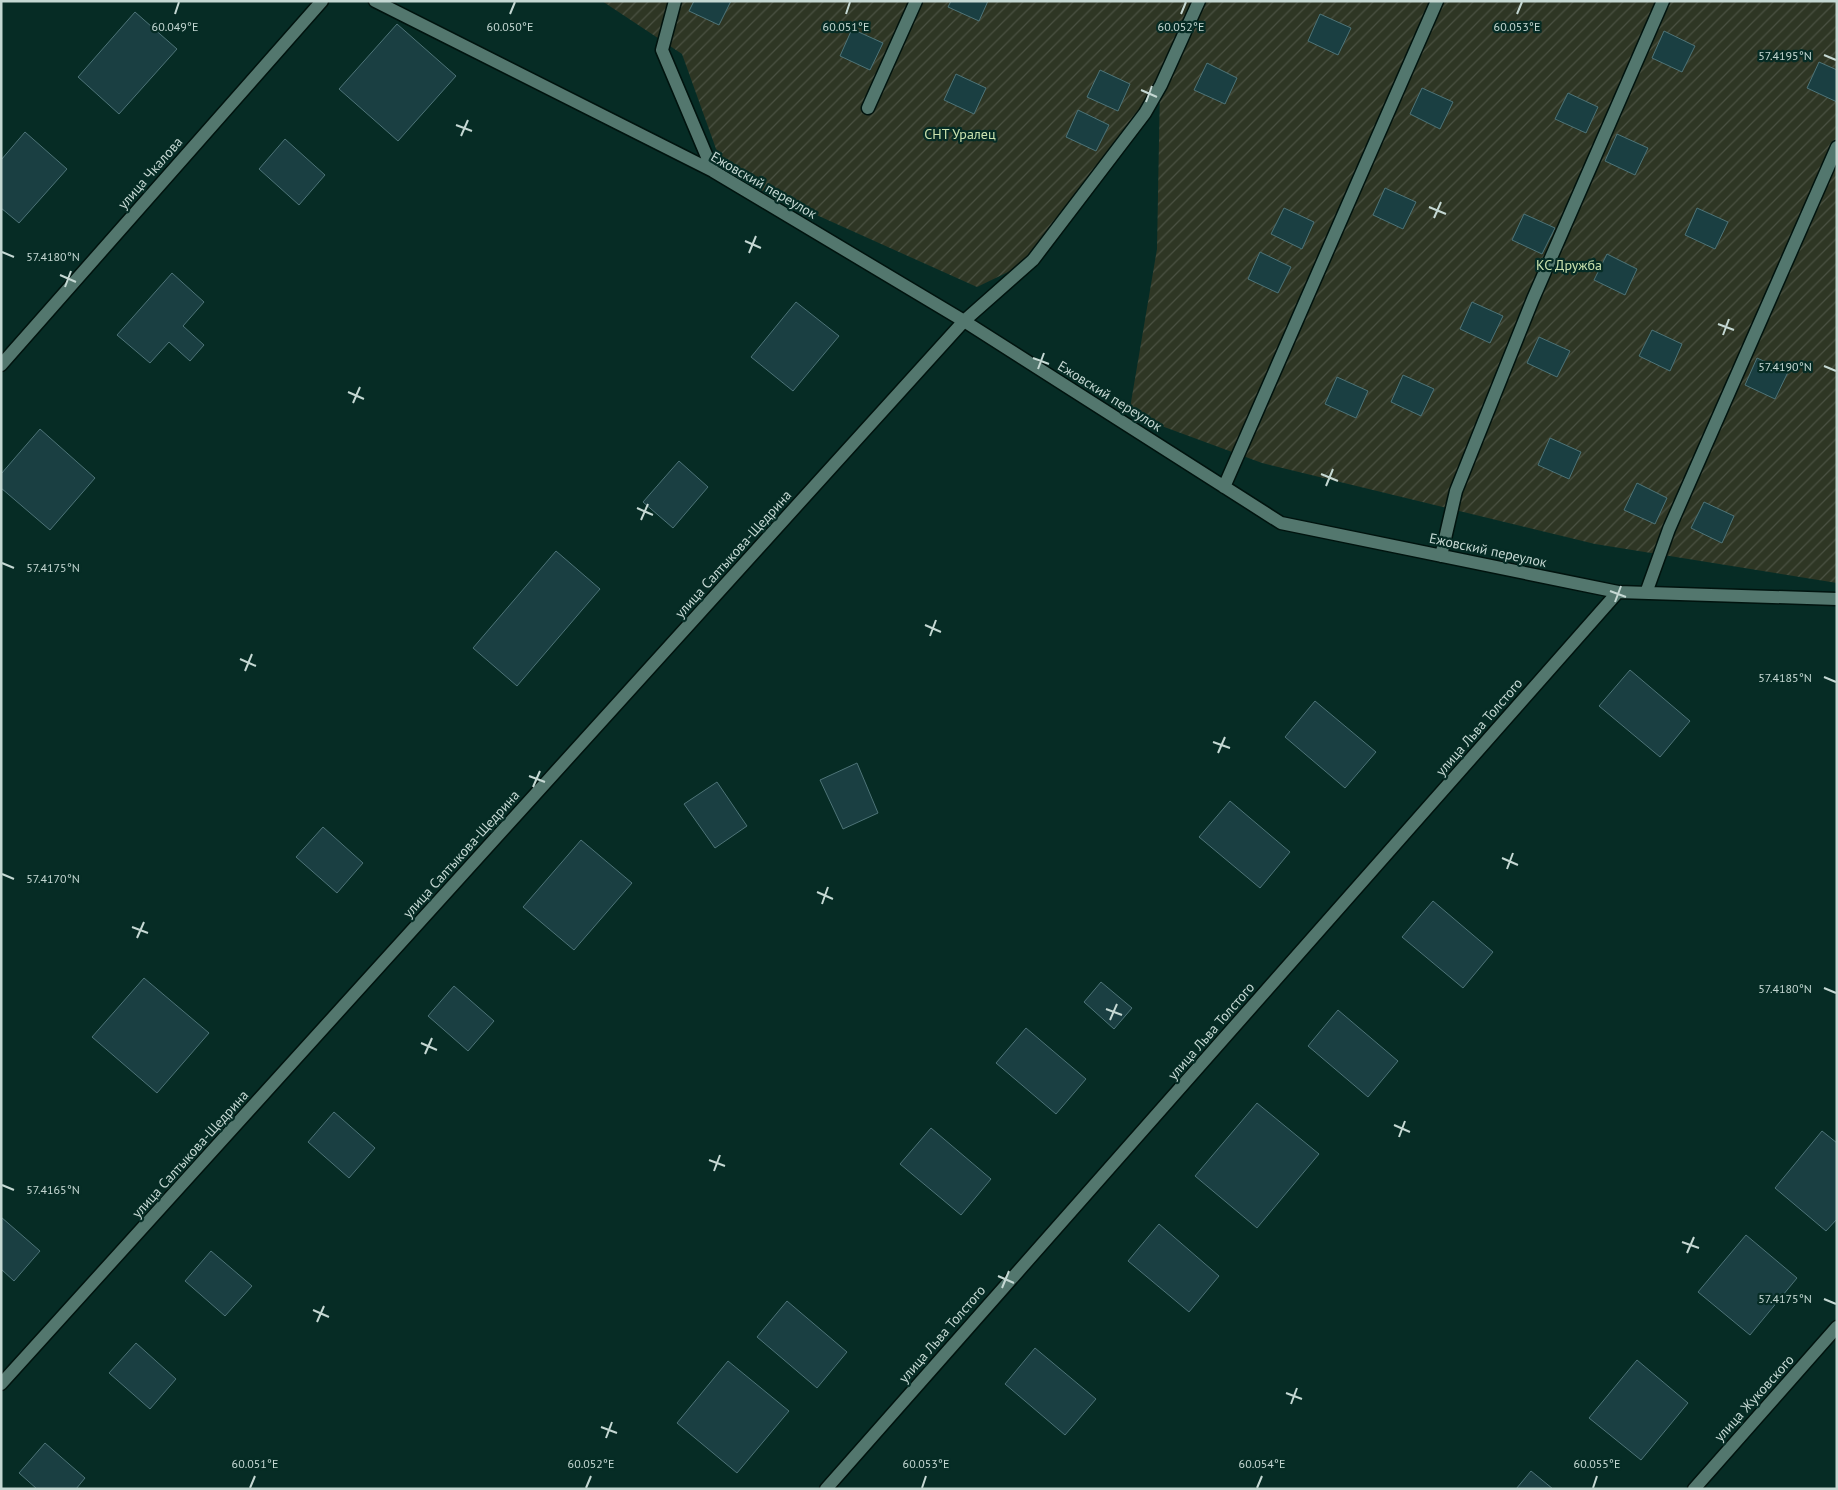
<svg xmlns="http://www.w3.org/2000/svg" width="1838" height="1490" font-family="'PT Sans',sans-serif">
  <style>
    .garden { fill: url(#garden-furrows) }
    .building { fill: #1a3f42; stroke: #4e7478 }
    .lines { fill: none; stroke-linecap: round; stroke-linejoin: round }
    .street-casing { stroke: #00130e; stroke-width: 15 }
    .street { stroke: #53776e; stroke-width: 12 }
    .ticks { fill: none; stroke: #c5d8d3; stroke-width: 2 }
    .labels { text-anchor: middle; stroke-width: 4.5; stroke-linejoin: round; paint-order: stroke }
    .park-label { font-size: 14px; fill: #cae2ae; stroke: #062c25 }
    .street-label { font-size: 14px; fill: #c5d8d3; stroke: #062c25 }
    .ticks-label { font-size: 12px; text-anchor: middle; fill: #c5d8d3; stroke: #062c25; stroke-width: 4.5; stroke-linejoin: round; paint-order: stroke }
  </style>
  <defs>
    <pattern id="garden-furrows" width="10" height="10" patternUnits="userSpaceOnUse" patternTransform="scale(1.25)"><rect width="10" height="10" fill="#2e3624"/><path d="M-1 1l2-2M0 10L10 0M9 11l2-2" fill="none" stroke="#4b5243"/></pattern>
  </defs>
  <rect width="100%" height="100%" fill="#062c25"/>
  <!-- garden -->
  <path class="garden" d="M602 1H1837V583L1595 544 1262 463 1129 414 1157 249 1160 86 1033 260 977 287 725 174 682 54Z"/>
  <!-- building -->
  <path class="building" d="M694 1H731L719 25 689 11Z
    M951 1H988L979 21 948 7Z
    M135 12 177 49 119 114 78 77Z
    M1320 14 1351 28 1338 55 1308 41Z
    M397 24 456 76 398 141 339 89Z
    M852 29 883 43 870 70 840 56Z
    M1664 31 1695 46 1682 72 1652 58Z
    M1819 62 1837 70V102L1807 88Z
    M1207 63 1237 78 1225 104 1194 90Z
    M1100 70 1130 84 1118 111 1087 97Z
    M956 74 986 88 974 114 944 100Z
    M1422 88 1453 102 1440 129 1410 114Z
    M1568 93 1598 107 1586 133 1555 119Z
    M1078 110 1109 125 1096 151 1066 137Z
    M25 132 67 169 19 223 1 208V160Z
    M1617 134 1648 148 1635 175 1605 161Z
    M285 139 325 175 299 205 259 169Z
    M1385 188 1416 202 1403 229 1373 215Z
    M1284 208 1314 222 1302 249 1271 234Z
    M1697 208 1728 222 1715 249 1685 235Z
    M1524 214 1555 228 1542 254 1512 240Z
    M1260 252 1291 267 1278 293 1248 279Z
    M1607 254 1637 269 1625 295 1594 280Z
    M172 273 204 302 183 326 204 345 190 361 169 342 150 363 117 335Z
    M796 302 839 336 793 391 751 357Z
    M1472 302 1503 316 1490 343 1460 329Z
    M1652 330 1682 344 1670 371 1639 356Z
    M1539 337 1570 351 1557 377 1527 363Z
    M1757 358 1788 372 1775 399 1745 385Z
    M1403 375 1434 389 1421 416 1391 402Z
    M1337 377 1368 391 1356 418 1325 404Z
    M40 429 95 478 50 530 1 488V474Z
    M1550 438 1581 452 1569 479 1538 465Z
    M679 461 708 487 673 528 643 502Z
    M1637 483 1667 498 1655 524 1624 510Z
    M1704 502 1734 516 1722 543 1691 528Z
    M556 551 600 589 517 686 473 648Z
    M1630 670 1690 721 1660 757 1599 706Z
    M1315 701 1376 752 1345 788 1285 737Z
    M857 763 878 813 843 829 820 780Z
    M717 782 747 826 715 848 684 804Z
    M1230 801 1290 852 1260 888 1199 837Z
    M323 827 363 863 337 893 296 857Z
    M581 840 632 883 574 950 523 907Z
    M1433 901 1493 952 1463 988 1402 937Z
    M144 978 209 1033 157 1093 92 1037Z
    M1101 982 1132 1008 1114 1029 1084 1002Z
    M454 986 494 1021 468 1051 428 1016Z
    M1338 1010 1398 1061 1368 1097 1308 1046Z
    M1026 1028 1086 1079 1056 1114 996 1063Z
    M1257 1103 1319 1154 1257 1228 1195 1176Z
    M334 1112 375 1148 349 1178 308 1142Z
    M931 1128 991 1179 961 1215 900 1164Z
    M1822 1131 1837 1143V1219L1826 1231 1775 1188Z
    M1 1217 40 1251 14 1281 1 1269Z
    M1159 1224 1219 1276 1189 1312 1128 1261Z
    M1746 1235 1797 1278 1750 1335 1698 1292Z
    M211 1251 252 1286 225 1316 185 1281Z
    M787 1301 847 1352 817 1388 757 1337Z
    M136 1343 176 1379 150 1409 109 1373Z
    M1035 1348 1096 1399 1065 1435 1005 1384Z
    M1637 1360 1688 1403 1641 1460 1589 1418Z
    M728 1361 789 1411 737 1473 677 1423Z
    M45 1443 85 1478 76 1489H37L19 1473Z
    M1531 1471 1553 1489H1516Z"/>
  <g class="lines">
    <!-- street casing -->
    <g class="street-casing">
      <path id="street" d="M375 1 713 171 964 321 1281 523 1618 592 1837 599
        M675 1 662 50 713 171
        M868 108 916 1
        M1 365 322 1
        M1224 487 1437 1
        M1441 556 1456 491 1533 299 1663 1
        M1646 593 1669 529 1837 147
        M1 1384 964 321 1033 260 1145 113 1161 85 1199 1
        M826 1489 1618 592
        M1694 1489 1837 1327"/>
    </g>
    <!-- street -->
    <use href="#street" class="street"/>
  </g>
  <!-- ticks -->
  <path class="ticks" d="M175 14 179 2M510 14 515 2M846 14 850 2M1181 14 1186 2M1517 14 1522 2M1824 55 1836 60M1141 90 1157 97M1146 102 1152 86M456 125 472 131M461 136 468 120M1429 207 1446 214M1434 218 1441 202M745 241 761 248M2 252 14 257M749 253 756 236M60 275 76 282M65 287 71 271M1718 324 1734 330M1723 335 1729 319M1033 358 1049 364M1824 366 1836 371M1038 369 1044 353M348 392 364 399M353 403 360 387M1321 474 1338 481M1326 486 1333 469M637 508 653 515M641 520 648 504M2 563 14 568M1610 591 1626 597M1615 602 1621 586M925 625 941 632M930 636 936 620M240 659 256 666M245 671 252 654M1824 677 1836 682M1213 742 1230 748M1218 753 1225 737M529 776 545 782M533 787 540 771M1502 858 1518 865M1507 869 1513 853M2 874 14 879M817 892 833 899M822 904 828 887M132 927 148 933M137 938 144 922M1824 988 1836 993M1106 1009 1122 1015M1110 1020 1117 1004M421 1043 437 1050M425 1054 432 1038M1394 1125 1410 1132M1399 1137 1405 1121M709 1160 725 1166M714 1171 720 1155M2 1185 14 1190M1682 1242 1699 1248M1687 1253 1694 1237M998 1276 1014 1283M1002 1288 1009 1271M1824 1299 1836 1304M313 1310 329 1317M317 1322 324 1306M1286 1393 1302 1399M1291 1404 1297 1388M601 1427 617 1433M606 1438 612 1422M250 1488 255 1476M586 1488 591 1476M922 1488 926 1476M1257 1488 1262 1476M1593 1488 1597 1476"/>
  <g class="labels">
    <!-- park labels -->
    <g class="park-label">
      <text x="960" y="139">СНТ Уралец</text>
      <text x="1569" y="270">КС Дружба</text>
    </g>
    <!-- street labels -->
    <g class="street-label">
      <text transform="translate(150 173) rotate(-49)" y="5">улица Чкалова</text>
      <text transform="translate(764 185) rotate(30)" y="5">Ежовский переулок</text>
      <text transform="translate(1110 396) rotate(32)" y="5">Ежовский переулок</text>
      <text transform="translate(1488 550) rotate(12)" y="5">Ежовский переулок</text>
      <text transform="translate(733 554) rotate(-48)" y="5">улица Салтыкова-Щедрина</text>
      <text transform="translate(1479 727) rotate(-49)" y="5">улица Льва Толстого</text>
      <text transform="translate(461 854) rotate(-48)" y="5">улица Салтыкова-Щедрина</text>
      <text transform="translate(1211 1031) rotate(-49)" y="5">улица Льва Толстого</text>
      <text transform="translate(190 1154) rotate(-48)" y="5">улица Салтыкова-Щедрина</text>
      <text transform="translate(942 1334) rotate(-49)" y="5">улица Льва Толстого</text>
      <text transform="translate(1754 1398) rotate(-48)" y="5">улица Жуковского</text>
    </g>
  </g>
  <g class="ticks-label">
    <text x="175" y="31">60.049°E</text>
    <text x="510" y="31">60.050°E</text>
    <text x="846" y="31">60.051°E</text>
    <text x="1181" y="31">60.052°E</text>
    <text x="1517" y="31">60.053°E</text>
    <text x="1785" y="60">57.4195°N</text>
    <text x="53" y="261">57.4180°N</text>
    <text x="1785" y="371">57.4190°N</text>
    <text x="53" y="572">57.4175°N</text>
    <text x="1785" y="682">57.4185°N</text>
    <text x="53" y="883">57.4170°N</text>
    <text x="1785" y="993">57.4180°N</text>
    <text x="53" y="1194">57.4165°N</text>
    <text x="1785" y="1303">57.4175°N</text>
    <text x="255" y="1468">60.051°E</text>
    <text x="591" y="1468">60.052°E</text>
    <text x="926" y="1468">60.053°E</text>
    <text x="1262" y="1468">60.054°E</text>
    <text x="1597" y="1468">60.055°E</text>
  </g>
  <!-- border -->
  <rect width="1838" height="1490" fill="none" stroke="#c5d8d3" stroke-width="5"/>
</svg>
